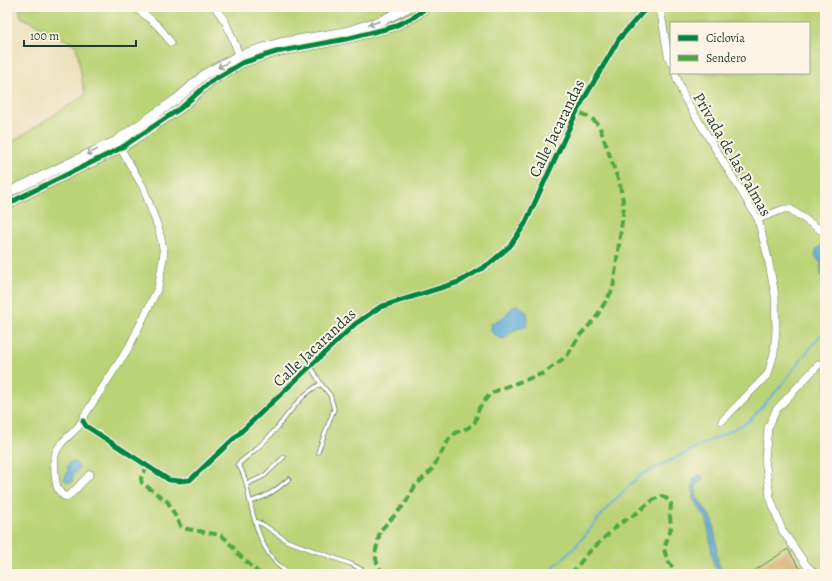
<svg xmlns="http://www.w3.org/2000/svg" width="832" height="581" font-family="Alegreya,serif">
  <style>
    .green { fill: #bbd377; stroke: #6d8856; fill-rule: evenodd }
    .water { fill: #5facd8; stroke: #3f7486 }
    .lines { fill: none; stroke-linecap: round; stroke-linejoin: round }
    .stream { stroke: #5facd8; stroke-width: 2 }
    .building { fill: #d2a05c }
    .service-casing { stroke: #677664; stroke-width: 5 }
    .minor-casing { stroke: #677664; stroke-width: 8 }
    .tertiary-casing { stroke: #677664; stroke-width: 10 }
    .service { stroke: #fff; stroke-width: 3.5 }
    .minor { stroke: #fff; stroke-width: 7 }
    .tertiary { stroke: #fff; stroke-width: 9 }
    .quiet { stroke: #4fa644; stroke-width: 4; stroke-dasharray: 8 4; stroke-linecap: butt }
    .cycleway-casing { stroke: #fcf5e5; stroke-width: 8 }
    .cycleway { stroke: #00873e; stroke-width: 5 }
    .oneway { stroke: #8f9e9a }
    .labels { text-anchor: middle; stroke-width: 4; stroke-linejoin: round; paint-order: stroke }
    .street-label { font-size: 16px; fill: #1f3d34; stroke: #fcf5e5 }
  </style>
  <rect width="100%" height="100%" fill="#fcf5e5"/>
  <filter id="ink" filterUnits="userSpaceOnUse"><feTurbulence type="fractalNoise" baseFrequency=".025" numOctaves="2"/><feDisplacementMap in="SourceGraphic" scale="8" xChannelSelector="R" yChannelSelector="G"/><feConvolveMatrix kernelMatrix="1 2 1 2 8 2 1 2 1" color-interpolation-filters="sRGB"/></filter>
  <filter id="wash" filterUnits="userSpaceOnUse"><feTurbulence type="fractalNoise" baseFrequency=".012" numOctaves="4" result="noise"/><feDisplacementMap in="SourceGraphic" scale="16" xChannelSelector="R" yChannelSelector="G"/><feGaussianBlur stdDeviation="0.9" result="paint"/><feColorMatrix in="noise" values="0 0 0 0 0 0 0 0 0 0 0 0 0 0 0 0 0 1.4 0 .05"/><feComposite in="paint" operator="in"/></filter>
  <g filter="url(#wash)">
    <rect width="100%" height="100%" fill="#eddfbc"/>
    <!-- green -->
    <path class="green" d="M19 7H825V574H7V145L85 95 76 45 21 17ZM671 23H809V73H671Z"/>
    <!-- water -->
    <path class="water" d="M822 245H825V278L821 275V263L815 256 817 248Z
      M517 305C527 310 530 315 527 326 521 329 519 328 514 330 510 332 507 337 504 339L495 336 490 329 492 323 504 317 513 306Z
      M70 462H75L79 468 73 475 72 482H67L64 479 68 471V464Z
      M699 474 702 475 703 479 696 485V496L712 519 717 547 716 552 719 566 726 574H721L714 566 707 519 693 499V483L695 478Z"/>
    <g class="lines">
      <!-- stream -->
      <path class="stream" d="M546 574 576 546 609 506 639 476 748 422 780 387 817 339 825 332"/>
    </g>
    <g id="blocks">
      <!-- building -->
      <path class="building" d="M788 549 798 566 807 574H749Z"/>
    </g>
  </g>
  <g filter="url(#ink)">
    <use href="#blocks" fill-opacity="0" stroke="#677664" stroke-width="1"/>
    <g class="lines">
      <!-- service casing -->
      <g class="service-casing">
        <path id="service" d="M318 452 334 409 330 395 321 384
          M247 484 264 476 284 457
          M250 502C268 496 275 491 289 479
          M255 521 264 525 287 541 351 564 370 574
          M290 574C264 559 256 529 250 502 247 488 246 476 238 464 252 453 266 441 277 428 290 412 302 393 321 384L311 367"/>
      </g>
      <!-- minor casing -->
      <g class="minor-casing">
        <path id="minor" d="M134 7C150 18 160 26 171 43
          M215 7 226 23 241 59
          M660 7 668 56 671 63
          M675 73 684 97 758 219 768 258 775 295 776 329 774 353 768 374 722 421
          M758 219 784 209H790L825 233
          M83 421 86 426 169 480 180 481 190 480 355 324 380 307 459 282 489 264 510 246 525 224 578 109 619 39 647 7
          M90 474 72 493 66 497C57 492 56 485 55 475 55 469 54 462 55 456 58 439 80 432 84 416L129 347 158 288 164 253 159 230 143 187 118 144
          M617 572 618 574
          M816 574 807 566 782 530 770 497 765 459 768 428 776 410 819 364"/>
      </g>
      <!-- tertiary casing -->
      <g class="tertiary-casing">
        <path id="tertiary" d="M7 193 116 141 177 99 205 74 240 55 280 43 345 32 383 20 409 7
          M7 206 17 199 121 148 181 108 210 82 242 63 276 52 346 39 393 27 414 17 427 7"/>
      </g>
      <!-- service -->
      <use href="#service" class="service"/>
      <!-- minor -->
      <use href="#minor" class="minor"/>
      <!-- tertiary -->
      <use href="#tertiary" class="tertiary"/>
      <!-- quiet -->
      <path class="quiet" d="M148 466C144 472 139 476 142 483L168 502 181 527 187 529 221 535 227 540 238 554 260 574
        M384 574 378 566 375 555 380 531 405 504 415 486 431 471 449 439 457 432 468 428 475 422 479 408 489 395 500 389 544 373 567 356 580 335 595 319 613 289 624 206 620 185 599 125 591 118 576 111
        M571 574 588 553 619 524 634 515 653 500 662 496 667 499 671 504 670 516 671 528 664 549 667 559 676 574"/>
      <!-- cycleway casing -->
      <g class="cycleway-casing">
        <path id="cycleway" d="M7 206 17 199 121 148 181 108 210 82 242 63 276 52 346 39 393 27 414 17 427 7
          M83 421 86 426 169 480 180 481 190 480 355 324 380 307 459 282 489 264 510 246 525 224 578 109 619 39 647 7"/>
      </g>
      <!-- cycleway -->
      <use href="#cycleway" class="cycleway"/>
    </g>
    <!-- one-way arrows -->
    <defs><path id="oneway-shaft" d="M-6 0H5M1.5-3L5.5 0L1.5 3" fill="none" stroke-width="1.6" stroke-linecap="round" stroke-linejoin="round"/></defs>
    <g class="oneway">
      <use href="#oneway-shaft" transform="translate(374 23) rotate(162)"/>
      <use href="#oneway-shaft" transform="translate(223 65) rotate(151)"/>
      <use href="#oneway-shaft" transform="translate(92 152) rotate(154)"/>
    </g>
  </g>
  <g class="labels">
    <!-- street labels -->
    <g class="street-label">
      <text transform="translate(556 128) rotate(-64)" y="6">Calle Jacarandas</text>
      <text transform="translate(733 154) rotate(60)" y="6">Privada de las Palmas</text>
      <text transform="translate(314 347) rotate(-43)" y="6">Calle Jacarandas</text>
    </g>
  </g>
  <!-- margin -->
  <rect width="832" height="581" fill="none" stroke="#fcf5e5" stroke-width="24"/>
  <!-- legend -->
  <rect x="670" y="22" width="140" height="52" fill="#fcf5e5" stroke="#a4ab9e"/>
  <rect x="678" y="35" width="20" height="6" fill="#00873e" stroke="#a4ab9e"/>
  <text x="706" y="42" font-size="12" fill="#1f3d34">Ciclovía</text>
  <rect x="678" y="55" width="20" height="6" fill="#4fa644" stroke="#a4ab9e"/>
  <text x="706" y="62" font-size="12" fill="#1f3d34">Sendero</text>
  <!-- scale -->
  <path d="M24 40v6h112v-6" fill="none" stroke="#1f3d34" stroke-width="2"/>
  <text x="30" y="40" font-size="12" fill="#1f3d34" stroke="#fcf5e5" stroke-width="3" paint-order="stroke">100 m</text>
</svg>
